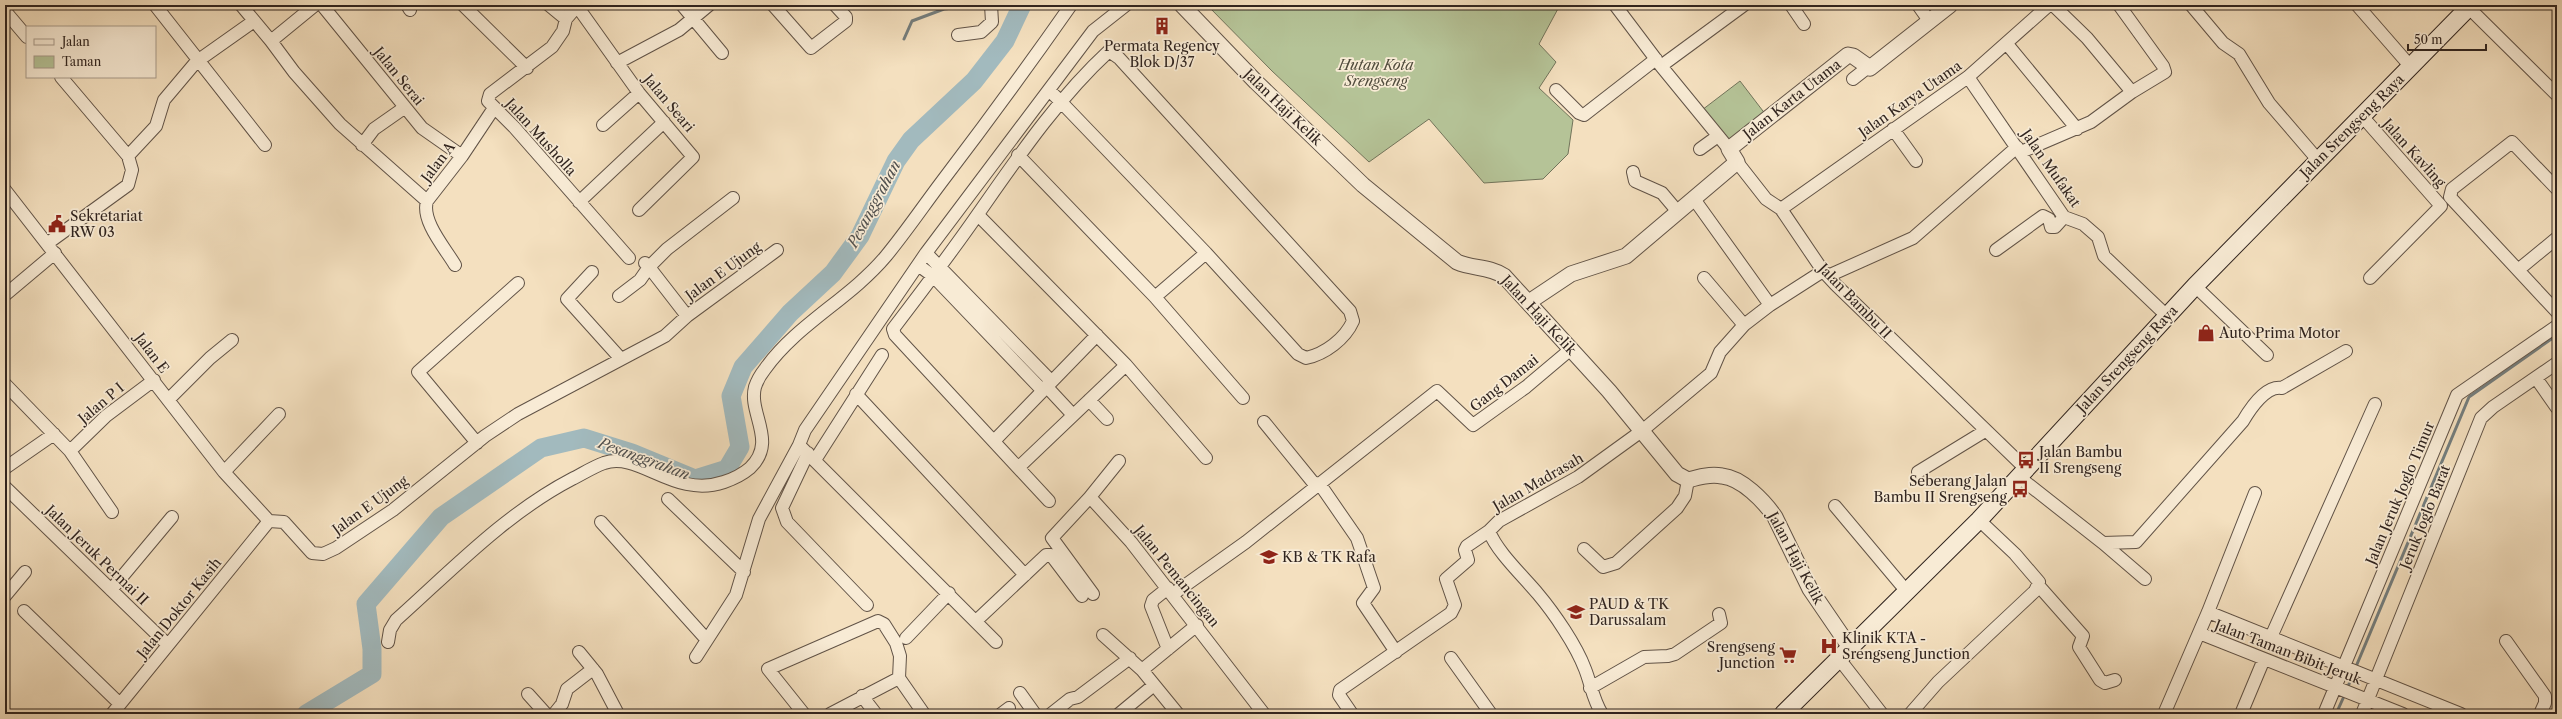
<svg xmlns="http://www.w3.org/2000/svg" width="2562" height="719" font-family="'Libre Caslon Text',serif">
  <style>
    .green { fill: #b5c397; stroke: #72745b }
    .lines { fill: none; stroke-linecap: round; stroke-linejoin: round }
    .stream { stroke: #747e7e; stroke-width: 3 }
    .river { stroke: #a2babe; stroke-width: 19 }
    .minor-casing { stroke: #615347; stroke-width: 14 }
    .tertiary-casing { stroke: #615347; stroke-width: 17 }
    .secondary-casing { stroke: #30241f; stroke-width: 19 }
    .minor { stroke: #f8ebd5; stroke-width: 12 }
    .tertiary { stroke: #f8ebd5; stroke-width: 15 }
    .secondary { stroke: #f8ebd5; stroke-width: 17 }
    .labels { text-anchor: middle; stroke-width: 3.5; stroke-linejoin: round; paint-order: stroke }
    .poi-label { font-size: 14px; fill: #30241f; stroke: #f8ebd5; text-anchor: start }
    .park-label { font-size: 14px; font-style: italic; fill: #514c3d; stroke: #f8ebd5 }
    .street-label { font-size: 14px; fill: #30241f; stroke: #f8ebd5 }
    .water-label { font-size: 15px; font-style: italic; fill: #52514f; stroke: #f8ebd5 }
  </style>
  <rect width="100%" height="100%" fill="#f4e0bf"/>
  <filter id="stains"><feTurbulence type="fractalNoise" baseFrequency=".005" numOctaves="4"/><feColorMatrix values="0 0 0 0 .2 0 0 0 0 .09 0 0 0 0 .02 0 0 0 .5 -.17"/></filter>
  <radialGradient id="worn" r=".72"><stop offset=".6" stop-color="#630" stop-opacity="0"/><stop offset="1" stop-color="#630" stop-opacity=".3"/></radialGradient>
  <!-- green -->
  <path class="green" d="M1207 5H1560L1539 44 1556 62 1539 88 1573 120 1568 154 1543 179 1484 183 1429 119 1369 162 1272 71Z
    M1740 81 1766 115 1728 144 1702 110Z"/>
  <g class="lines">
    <!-- stream -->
    <path class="stream" d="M904 39 912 21 944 9 981 5
      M2355 669 2469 397 2557 335
      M2347 689 2353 674
      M2336 714 2345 694"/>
    <!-- river -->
    <path class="river" d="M306 714 372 674V649L366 604 441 517 541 448 584 438 632 453 695 479 727 469 740 447 731 396 743 367 790 313 833 273 860 236 896 161 911 140 974 81 1005 41 1022 5"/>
    <!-- minor casing -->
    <g class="minor-casing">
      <path id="minor" d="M155 5 265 145
        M241 5 271 41 315 5
        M322 5 422 128 462 156
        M407 5 410 10
        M463 5 527 68
        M549 5 566 19
        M578 5 566 19 563 31 552 47 490 94 488 101 514 127 629 258
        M682 5 722 53
        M773 5 811 48 846 21V17L835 5
        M1615 5 1661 66 1729 149
        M1791 5 1804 24
        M1918 5 1930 22
        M2053 5 2087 38 2132 92
        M2191 5 2223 43 2239 54 2269 103 2318 160
        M2357 5 2411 67
        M577 6 639 93 693 157 639 210
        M2469 8 2557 95
        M5 11 27 37
        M958 35 981 32 992 22 991 5
        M271 41 294 72 340 124 427 201
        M2007 44 2077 129
        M617 63 679 30 709 5
        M1661 66 1744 5
        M61 77 128 156
        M1968 77 2064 217 2083 224 2098 237 2104 256 2167 316
        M1853 79 1867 68
        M1556 90 1579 113 1584 115 1656 59
        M2362 116 2441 206 2370 278
        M603 125 639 93
        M1893 129 1916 161
        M362 145 374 129 404 108
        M1700 149 1718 136
        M2021 152 2091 122 2132 92 2165 72 2163 66 2119 5
        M1018 155 1155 297 1243 398
        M1737 162 1766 199 1781 209 1823 271 1836 285 2026 469
        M1633 172 1635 181 1662 193 1678 212
        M2557 189 2512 142 2452 189 2450 197 2557 312
        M5 190 224 472 269 521
        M1694 199 1770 305
        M579 202 664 122
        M1781 209 1968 77 2049 5
        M978 215 1126 365 1206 458
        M48 243 128 185 132 170 128 156 156 126 164 100 196 62 254 21
        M1996 250 2043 216 2049 219 2051 227H2055L2064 217
        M926 253 1051 381
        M455 265C445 248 421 221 427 201L462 156 494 108
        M918 265 933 276 1042 390
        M2518 270 2557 238
        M592 272 567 299 621 359
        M1828 276 1913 238 2017 147
        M1704 278 1744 325
        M2195 286 2267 355
        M5 295 55 253
        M619 296 640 280 649 267 645 263
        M1155 297 1206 253
        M687 316 649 267 667 249 733 198
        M2536 378 2557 408
        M5 384 70 451 106 416 154 380
        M1046 386 1073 415
        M856 394 1025 575
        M168 400 210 358 232 340
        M1089 400 1107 419
        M1264 422 1316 486
        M995 440 1097 335
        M477 443 418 372 518 283
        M70 451 112 512
        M808 453 782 508 787 522 867 605
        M815 460 882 355
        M1119 461 1090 497 1131 542 1264 714
        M1019 467 1126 365
        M5 468 54 434
        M224 472 279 414
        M1918 472 1985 431
        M2019 477 2103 543 2136 542 2243 421C2250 409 2266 385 2282 388L2346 351
        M1319 483 1357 538 1374 588 1363 603 1396 652
        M5 487 168 645
        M1090 497 1052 538 1093 594
        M668 499 744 572
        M1049 501 895 335 893 329C922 291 951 253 978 214 1018 157 1058 98 1109 51L1119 58 1350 311 1353 321C1345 339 1325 354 1306 358L1298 354 1206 253 1062 103 1049 90
        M1835 506 1908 593
        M269 521 284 522 312 553 323 554 336 548 393 510 485 436 518 414 665 336 687 316 777 250
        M601 522 707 640
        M2103 543 2145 579
        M1584 549 1603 567 1616 563 1677 508 1685 496 1688 480
        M2038 585 2083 636 2079 647 2100 680 2105 683 2115 680
        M1168 588 1153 600 1151 606 1168 649
        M111 590 172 517
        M1173 594 1246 542 1437 391 1473 425 1526 387 1571 349
        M5 596 25 572
        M24 611 120 704
        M2208 612 2461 714
        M976 621 1046 555H1051L1082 596
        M2199 633 2403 714
        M1103 635 1142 670 1178 714
        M2271 637 2375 404
        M906 638 949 593
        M2506 641 2545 696V703L2540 714
        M388 642 390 630 396 620C452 570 505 514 572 479 582 474 593 467 604 463 640 451 674 499 724 482 733 479 743 474 750 468 778 441 748 414 755 387 757 381 761 374 765 369 797 324 850 299 886 256 905 233 922 208 940 184 985 125 1029 65 1071 5
        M996 642 799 445 805 430 926 253 1093 31 1126 5
        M579 652 597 674 618 714
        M696 657 736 595 759 519 799 445
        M1451 658 1491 714
        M1840 660 1882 714
        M1142 670 1197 625
        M1590 688 1644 657 1668 656 1675 654 1721 623 1719 614
        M1020 693 1035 714
        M528 694 546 714
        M862 696 876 714
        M112 714 269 521
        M554 714 562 704 567 689 593 669
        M804 714 768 669 878 621 884 624 896 643 900 656 899 678 924 714
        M830 714 899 678
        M1001 714 1009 708
        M1051 714 1070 699 1078 697 1130 658
        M1119 714 1154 685
        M1352 714 1339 695 1340 690 1451 613 1455 605 1446 579 1468 560 1465 550 1467 546 1489 531
        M1602 714C1593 700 1591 684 1585 669 1576 645 1554 613 1538 594 1523 576 1497 552 1489 531L1499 521 1578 477 1643 430 1711 373 1720 352 1744 325 1770 305 1823 271
        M1910 714 1938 682 2035 591 2039 582 2015 554 1979 520
        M2164 714 2208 612 2255 493
        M2241 714 2264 659
        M2324 714 2457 395 2557 326
        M2362 714 2481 418 2493 407 2557 363"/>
    </g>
    <!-- tertiary casing -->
    <g class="tertiary-casing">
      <path id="tertiary" d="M1182 5 1256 82 1363 185 1457 262C1473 269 1489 266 1504 276L1609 391 1677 474 1688 480C1699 477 1710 474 1722 476 1742 478 1764 501 1775 517L1810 589 1851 649
        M1529 302 1571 274 1626 256 1737 162 1729 149 1848 55 1853 56 1870 68 1950 5"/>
    </g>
    <!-- secondary casing -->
    <g class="secondary-casing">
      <path id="secondary" d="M1783 714 1979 520 2195 286 2471 5"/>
    </g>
    <!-- minor -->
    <use href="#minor" class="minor"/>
    <!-- tertiary -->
    <use href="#tertiary" class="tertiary"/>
    <!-- secondary -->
    <use href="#secondary" class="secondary"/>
  </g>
  <!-- icons -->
  <defs>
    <g id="building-bare" transform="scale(1.38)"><path d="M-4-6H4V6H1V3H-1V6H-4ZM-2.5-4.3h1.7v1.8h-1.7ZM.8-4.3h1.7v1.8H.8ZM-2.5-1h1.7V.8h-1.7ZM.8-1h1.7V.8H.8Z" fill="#8f2418" stroke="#f8ebd5" stroke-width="2.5" paint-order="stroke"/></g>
    <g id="civic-bare" transform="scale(1.38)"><path d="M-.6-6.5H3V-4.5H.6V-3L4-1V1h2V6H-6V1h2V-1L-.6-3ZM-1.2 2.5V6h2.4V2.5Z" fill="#8f2418" stroke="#f8ebd5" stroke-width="2.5" paint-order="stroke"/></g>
    <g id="shop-bare" transform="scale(1.38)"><path d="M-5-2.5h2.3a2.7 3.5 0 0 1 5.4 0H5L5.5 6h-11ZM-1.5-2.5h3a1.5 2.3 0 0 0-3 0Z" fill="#8f2418" stroke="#f8ebd5" stroke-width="2.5" paint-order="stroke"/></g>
    <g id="bus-bare" transform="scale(1.38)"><path d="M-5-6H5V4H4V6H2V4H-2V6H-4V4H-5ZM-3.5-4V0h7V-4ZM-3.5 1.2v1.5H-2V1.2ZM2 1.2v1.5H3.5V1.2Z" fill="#8f2418" stroke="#f8ebd5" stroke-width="2.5" paint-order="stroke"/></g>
    <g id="school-bare" transform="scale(1.38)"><path d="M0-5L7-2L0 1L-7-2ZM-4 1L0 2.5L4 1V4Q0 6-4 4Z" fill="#8f2418" stroke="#f8ebd5" stroke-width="2.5" paint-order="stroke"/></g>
    <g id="hospital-bare" transform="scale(1.38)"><path d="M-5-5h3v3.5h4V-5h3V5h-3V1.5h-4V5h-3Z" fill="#8f2418" stroke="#f8ebd5" stroke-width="2.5" paint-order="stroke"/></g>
    <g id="supermarket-bare" transform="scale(1.38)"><path d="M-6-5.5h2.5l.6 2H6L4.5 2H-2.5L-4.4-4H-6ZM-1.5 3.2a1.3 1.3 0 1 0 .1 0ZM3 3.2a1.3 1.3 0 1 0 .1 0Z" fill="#8f2418" stroke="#f8ebd5" stroke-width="2.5" paint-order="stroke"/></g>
  </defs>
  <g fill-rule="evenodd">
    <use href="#building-bare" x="1162" y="26"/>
    <use href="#civic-bare" x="57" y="224"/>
    <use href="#shop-bare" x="2206" y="333"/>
    <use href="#bus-bare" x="2026" y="460"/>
    <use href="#bus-bare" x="2020" y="489"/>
    <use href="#school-bare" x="1269" y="557"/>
    <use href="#school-bare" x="1576" y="612"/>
    <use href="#hospital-bare" x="1829" y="646"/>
    <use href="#supermarket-bare" x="1788" y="655"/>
  </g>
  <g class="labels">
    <!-- poi labels -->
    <g class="poi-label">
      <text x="1162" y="51" text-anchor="middle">Permata Regency<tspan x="1162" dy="16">Blok D/37</tspan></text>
      <text x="70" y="221">Sekretariat<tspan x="70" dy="16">RW 03</tspan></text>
      <text x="2219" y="338">Auto Prima Motor</text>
      <text x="2039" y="457">Jalan Bambu<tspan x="2039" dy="16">II Srengseng</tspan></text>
      <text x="2007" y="486" text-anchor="end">Seberang Jalan<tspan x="2007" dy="16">Bambu II Srengseng</tspan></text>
      <text x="1282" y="562">KB &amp; TK Rafa</text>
      <text x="1589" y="609">PAUD &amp; TK<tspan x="1589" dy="16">Darussalam</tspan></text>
      <text x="1842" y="643">Klinik KTA -<tspan x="1842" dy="16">Srengseng Junction</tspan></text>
      <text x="1775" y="652" text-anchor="end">Srengseng<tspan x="1775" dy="16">Junction</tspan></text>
    </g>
    <!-- park labels -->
    <g class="park-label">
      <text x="1376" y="70">Hutan Kota<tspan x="1376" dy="16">Srengseng</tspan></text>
    </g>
    <!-- street labels -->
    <g class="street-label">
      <text transform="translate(399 76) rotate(51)" y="5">Jalan Serai</text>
      <text transform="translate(1792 99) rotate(-38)" y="5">Jalan Karta Utama</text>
      <text transform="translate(1910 99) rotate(-35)" y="5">Jalan Karya Utama</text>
      <text transform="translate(669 103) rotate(50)" y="5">Jalan Seari</text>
      <text transform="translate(1283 107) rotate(44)" y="5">Jalan Haji Kelik</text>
      <text transform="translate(2352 126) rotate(-45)" y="5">Jalan Srengseng Raya</text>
      <text transform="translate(541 137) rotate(48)" y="5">Jalan Musholla</text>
      <text transform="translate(2414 153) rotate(48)" y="5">Jalan Kavling</text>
      <text transform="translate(438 162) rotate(-53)" y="5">Jalan A</text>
      <text transform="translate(2051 168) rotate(55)" y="5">Jalan Mufakat</text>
      <text transform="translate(723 271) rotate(-36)" y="5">Jalan E Ujung</text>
      <text transform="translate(1855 301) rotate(46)" y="5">Jalan Bambu II</text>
      <text transform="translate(1539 315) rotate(47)" y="5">Jalan Haji Kelik</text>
      <text transform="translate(152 353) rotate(53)" y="5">Jalan E</text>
      <text transform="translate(2127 359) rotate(-47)" y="5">Jalan Srengseng Raya</text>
      <text transform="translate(1504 383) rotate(-38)" y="5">Gang Damai</text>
      <text transform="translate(101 403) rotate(-40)" y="5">Jalan P I</text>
      <text transform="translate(1538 482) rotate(-30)" y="5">Jalan Madrasah</text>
      <text transform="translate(2400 493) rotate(-67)" y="5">Jalan Jeruk Joglo Timur</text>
      <text transform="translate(370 505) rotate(-36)" y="5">Jalan E Ujung</text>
      <text transform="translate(2425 517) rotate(-68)" y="5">Jeruk Joglo Barat</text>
      <text transform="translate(97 555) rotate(44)" y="5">Jalan Jeruk Permai II</text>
      <text transform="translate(1796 558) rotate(62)" y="5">Jalan Haji Kelik</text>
      <text transform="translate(1177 576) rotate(51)" y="5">Jalan Pemancingan</text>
      <text transform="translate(179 608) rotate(-51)" y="5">Jalan Doktor Kasih</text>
      <text transform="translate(2288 652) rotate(21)" y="5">Jalan Taman Bibit Jeruk</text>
    </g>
    <!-- water labels -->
    <g class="water-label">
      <text transform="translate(874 204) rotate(-62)" y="5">Pesanggrahan</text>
      <text transform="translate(644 459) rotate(20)" y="5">Pesanggrahan</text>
    </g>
  </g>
  <!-- margin -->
  <rect width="2562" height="719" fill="none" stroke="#f4e0bf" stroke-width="20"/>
  <rect x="6" y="6" width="2550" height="707" fill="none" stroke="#30241f" stroke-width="2"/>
  <rect x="10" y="10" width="2542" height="699" fill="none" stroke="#30241f"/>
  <!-- legend -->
  <rect x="26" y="26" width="130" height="52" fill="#f8ebd5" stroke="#a89b8c"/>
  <rect x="34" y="39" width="20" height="6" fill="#f8ebd5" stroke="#a89b8c"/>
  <text x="62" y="46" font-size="12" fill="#30241f">Jalan</text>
  <rect x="34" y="56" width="20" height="12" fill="#b5c397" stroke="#a89b8c"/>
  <text x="62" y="66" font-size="12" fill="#30241f">Taman</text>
  <!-- scale -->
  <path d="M2408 44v6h78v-6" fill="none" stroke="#30241f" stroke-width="2"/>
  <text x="2414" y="44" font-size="12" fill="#30241f" stroke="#f8ebd5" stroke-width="3" paint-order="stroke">50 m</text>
  <rect width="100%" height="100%" filter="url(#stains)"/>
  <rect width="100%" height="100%" fill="url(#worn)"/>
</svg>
